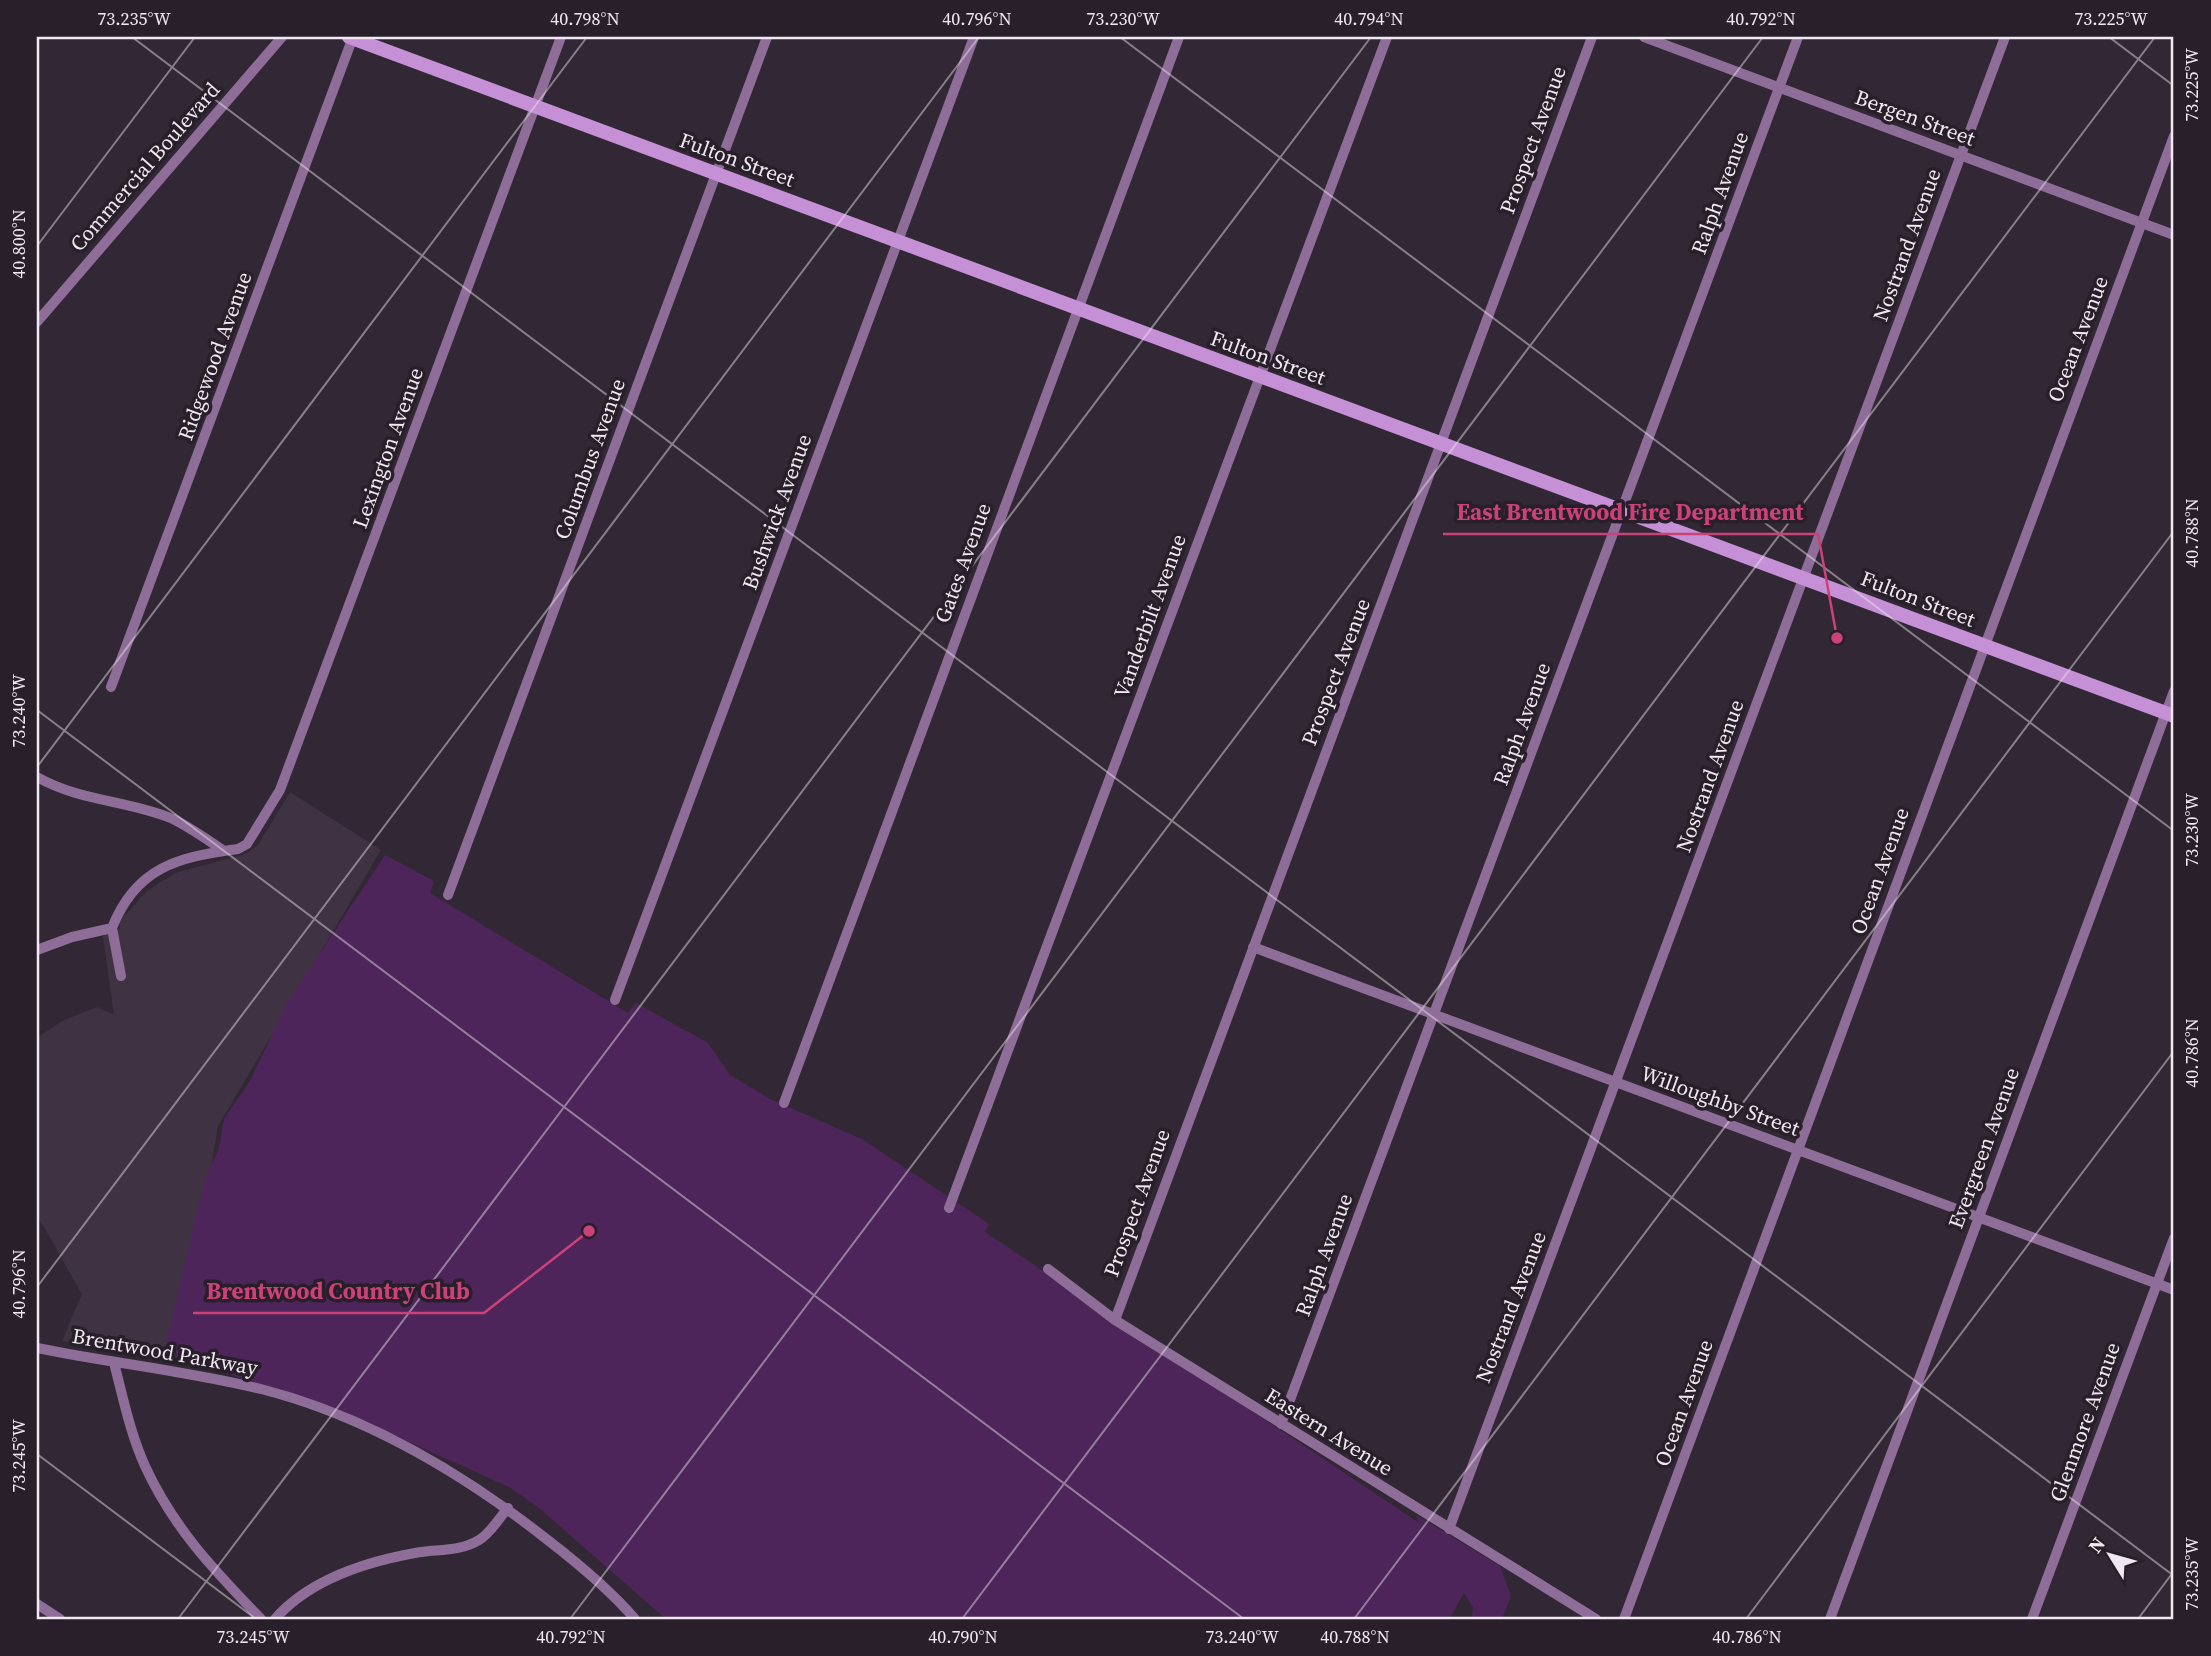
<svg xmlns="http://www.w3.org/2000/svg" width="2211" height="1656" font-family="'Source Serif 4',serif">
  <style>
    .built { fill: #3f3243 }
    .green { fill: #4e255a }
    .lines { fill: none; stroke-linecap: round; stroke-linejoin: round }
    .street { stroke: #8e6d98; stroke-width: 10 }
    .secondary { stroke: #c690d6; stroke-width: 14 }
    .ticks { fill: none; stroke: #f0e9f1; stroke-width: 2; stroke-opacity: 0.45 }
    .labels { text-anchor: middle; stroke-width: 7; stroke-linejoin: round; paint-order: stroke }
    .street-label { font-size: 21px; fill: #f0e9f1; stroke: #281f2b }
    .leader { fill: none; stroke: #cb4279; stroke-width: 2.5 }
    .callout-dot { fill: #cb4279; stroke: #281f2b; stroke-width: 2.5 }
    .callout-label { font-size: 23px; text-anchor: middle; font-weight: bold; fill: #cb4279; stroke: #281f2b; stroke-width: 7; stroke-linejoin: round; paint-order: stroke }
    .neatline { fill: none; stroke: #f0e9f1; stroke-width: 2.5 }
    .ticks-label { font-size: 18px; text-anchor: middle; fill: #f0e9f1 }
  </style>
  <rect width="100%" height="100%" fill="#322835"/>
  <!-- built -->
  <path class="built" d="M290 792 381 850 218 1126 179 1360 62 1341 82 1294 37 1215V1038L62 1021 97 1007 114 1015 103 936 120 928V921L146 892 162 881 178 872 243 855 250 851 258 845Z"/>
  <!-- green -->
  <path class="green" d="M385 855 434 881 430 893 628 1013 636 1003 708 1043 730 1075 772 1100 862 1139 989 1224 985 1232 1419 1523 1416 1515 1500 1566 1511 1596 1502 1619H1472L1473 1607 1464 1593 1449 1619H666L539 1508 509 1487 347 1414 164 1352 205 1178 219 1148 224 1119 250 1081 287 1003Z"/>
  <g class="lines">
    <!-- street -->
    <path class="street" d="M1644 37 2174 235
      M37 322 282 37
      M111 687 353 37
      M37 777C81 802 128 800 173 819 191 828 208 840 224 851
      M448 895 767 37
      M112 928 121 976
      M1253 947 2174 1290
      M37 950 72 937 112 928C136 867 178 857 238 849L247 844 280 790 561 37
      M615 1000 974 37
      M784 1103 1179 37
      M949 1208 1387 37
      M1048 1269 1115 1320 1596 1619
      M1115 1320 1592 37
      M37 1348C111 1363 187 1371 261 1389 367 1416 464 1474 549 1541 580 1565 610 1590 635 1619
      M114 1363C123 1397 130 1433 145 1466 174 1529 214 1570 261 1619
      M1281 1424 1798 37
      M1449 1529 2005 37
      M37 1604 60 1619
      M275 1619C309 1580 365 1562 415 1553 436 1549 460 1552 479 1540 490 1534 499 1518 508 1508
      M1624 1619 2174 136
      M1830 1619 2174 691
      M2032 1619 2174 1238"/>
    <!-- secondary -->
    <path class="secondary" d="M349 37 2174 716"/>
  </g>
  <!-- ticks -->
  <path class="ticks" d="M132 37 2174 1576M1120 37 2174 831M2109 37 2174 86M37 246 195 37M37 710 1244 1619M37 767 587 37M37 1287 979 37M37 1454 256 1619M178 1619 1371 37M570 1619 1763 37M962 1619 2155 37M1354 1619 2174 531M1746 1619 2174 1051M2138 1619 2174 1571"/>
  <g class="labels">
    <!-- street labels -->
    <g class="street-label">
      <text transform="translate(1915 118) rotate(20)" y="7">Bergen Street</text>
      <text transform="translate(1533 140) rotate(-70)" y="7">Prospect Avenue</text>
      <text transform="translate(737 160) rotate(20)" y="7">Fulton Street</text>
      <text transform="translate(145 167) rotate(-49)" y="7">Commercial Boulevard</text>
      <text transform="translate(1720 193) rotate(-70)" y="7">Ralph Avenue</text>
      <text transform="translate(1907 245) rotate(-70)" y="7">Nostrand Avenue</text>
      <text transform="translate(2078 339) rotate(-69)" y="7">Ocean Avenue</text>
      <text transform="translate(215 356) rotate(-70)" y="7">Ridgewood Avenue</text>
      <text transform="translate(1268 358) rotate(20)" y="7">Fulton Street</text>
      <text transform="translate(388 448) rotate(-70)" y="7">Lexington Avenue</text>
      <text transform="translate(590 459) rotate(-70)" y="7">Columbus Avenue</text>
      <text transform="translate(777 512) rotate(-70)" y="7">Bushwick Avenue</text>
      <text transform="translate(963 563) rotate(-70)" y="7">Gates Avenue</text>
      <text transform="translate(1918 599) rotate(21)" y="7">Fulton Street</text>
      <text transform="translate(1150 616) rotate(-70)" y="7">Vanderbilt Avenue</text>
      <text transform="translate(1336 672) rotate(-69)" y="7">Prospect Avenue</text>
      <text transform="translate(1522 724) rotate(-70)" y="7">Ralph Avenue</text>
      <text transform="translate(1710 776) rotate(-70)" y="7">Nostrand Avenue</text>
      <text transform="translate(1880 871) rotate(-70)" y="7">Ocean Avenue</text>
      <text transform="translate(1720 1101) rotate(20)" y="7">Willoughby Street</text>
      <text transform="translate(1984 1148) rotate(-70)" y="7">Evergreen Avenue</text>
      <text transform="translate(1137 1203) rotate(-70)" y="7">Prospect Avenue</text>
      <text transform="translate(1324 1255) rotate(-70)" y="7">Ralph Avenue</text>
      <text transform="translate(1511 1307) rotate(-69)" y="7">Nostrand Avenue</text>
      <text transform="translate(165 1352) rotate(10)" y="7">Brentwood Parkway</text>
      <text transform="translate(1684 1403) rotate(-70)" y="7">Ocean Avenue</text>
      <text transform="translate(2085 1422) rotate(-70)" y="7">Glenmore Avenue</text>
      <text transform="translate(1329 1432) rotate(32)" y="7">Eastern Avenue</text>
    </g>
  </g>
  <!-- callouts -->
  <path class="leader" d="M1837 638L1818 534H1443M589 1231L484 1313H193"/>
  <g class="callout-dot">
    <circle cx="1837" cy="638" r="7"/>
    <circle cx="589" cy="1231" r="7"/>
  </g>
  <g class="callout-label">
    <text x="1630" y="520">East Brentwood Fire Department</text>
    <text x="338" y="1299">Brentwood Country Club</text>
  </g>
  <!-- border -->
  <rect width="2211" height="1656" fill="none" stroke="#281f2b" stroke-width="77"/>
  <!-- north arrow -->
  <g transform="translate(2110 1555) rotate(307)" stroke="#281f2b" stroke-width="5" paint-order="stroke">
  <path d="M0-5L12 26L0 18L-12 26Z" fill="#f0e9f1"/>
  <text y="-10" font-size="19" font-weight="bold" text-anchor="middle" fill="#f0e9f1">N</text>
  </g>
  <rect x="38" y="38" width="2134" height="1580" class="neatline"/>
  <g class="ticks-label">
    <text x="134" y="25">73.235°W</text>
    <text x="585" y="25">40.798°N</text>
    <text x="977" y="25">40.796°N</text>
    <text x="1123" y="25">73.230°W</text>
    <text x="1369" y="25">40.794°N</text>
    <text x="1761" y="25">40.792°N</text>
    <text x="2111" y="25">73.225°W</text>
    <text transform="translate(2192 85) rotate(-90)" y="6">73.225°W</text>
    <text transform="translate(19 244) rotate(-90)" y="6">40.800°N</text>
    <text transform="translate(2192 533) rotate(-90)" y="6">40.788°N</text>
    <text transform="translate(19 711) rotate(-90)" y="6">73.240°W</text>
    <text transform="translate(2192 830) rotate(-90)" y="6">73.230°W</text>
    <text transform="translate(2192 1053) rotate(-90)" y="6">40.786°N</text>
    <text transform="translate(19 1284) rotate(-90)" y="6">40.796°N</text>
    <text transform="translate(19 1456) rotate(-90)" y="6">73.245°W</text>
    <text transform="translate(2192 1574) rotate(-90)" y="6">73.235°W</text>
    <text x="253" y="1643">73.245°W</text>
    <text x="571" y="1643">40.792°N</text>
    <text x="963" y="1643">40.790°N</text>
    <text x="1242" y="1643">73.240°W</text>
    <text x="1355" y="1643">40.788°N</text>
    <text x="1747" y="1643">40.786°N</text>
  </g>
</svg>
